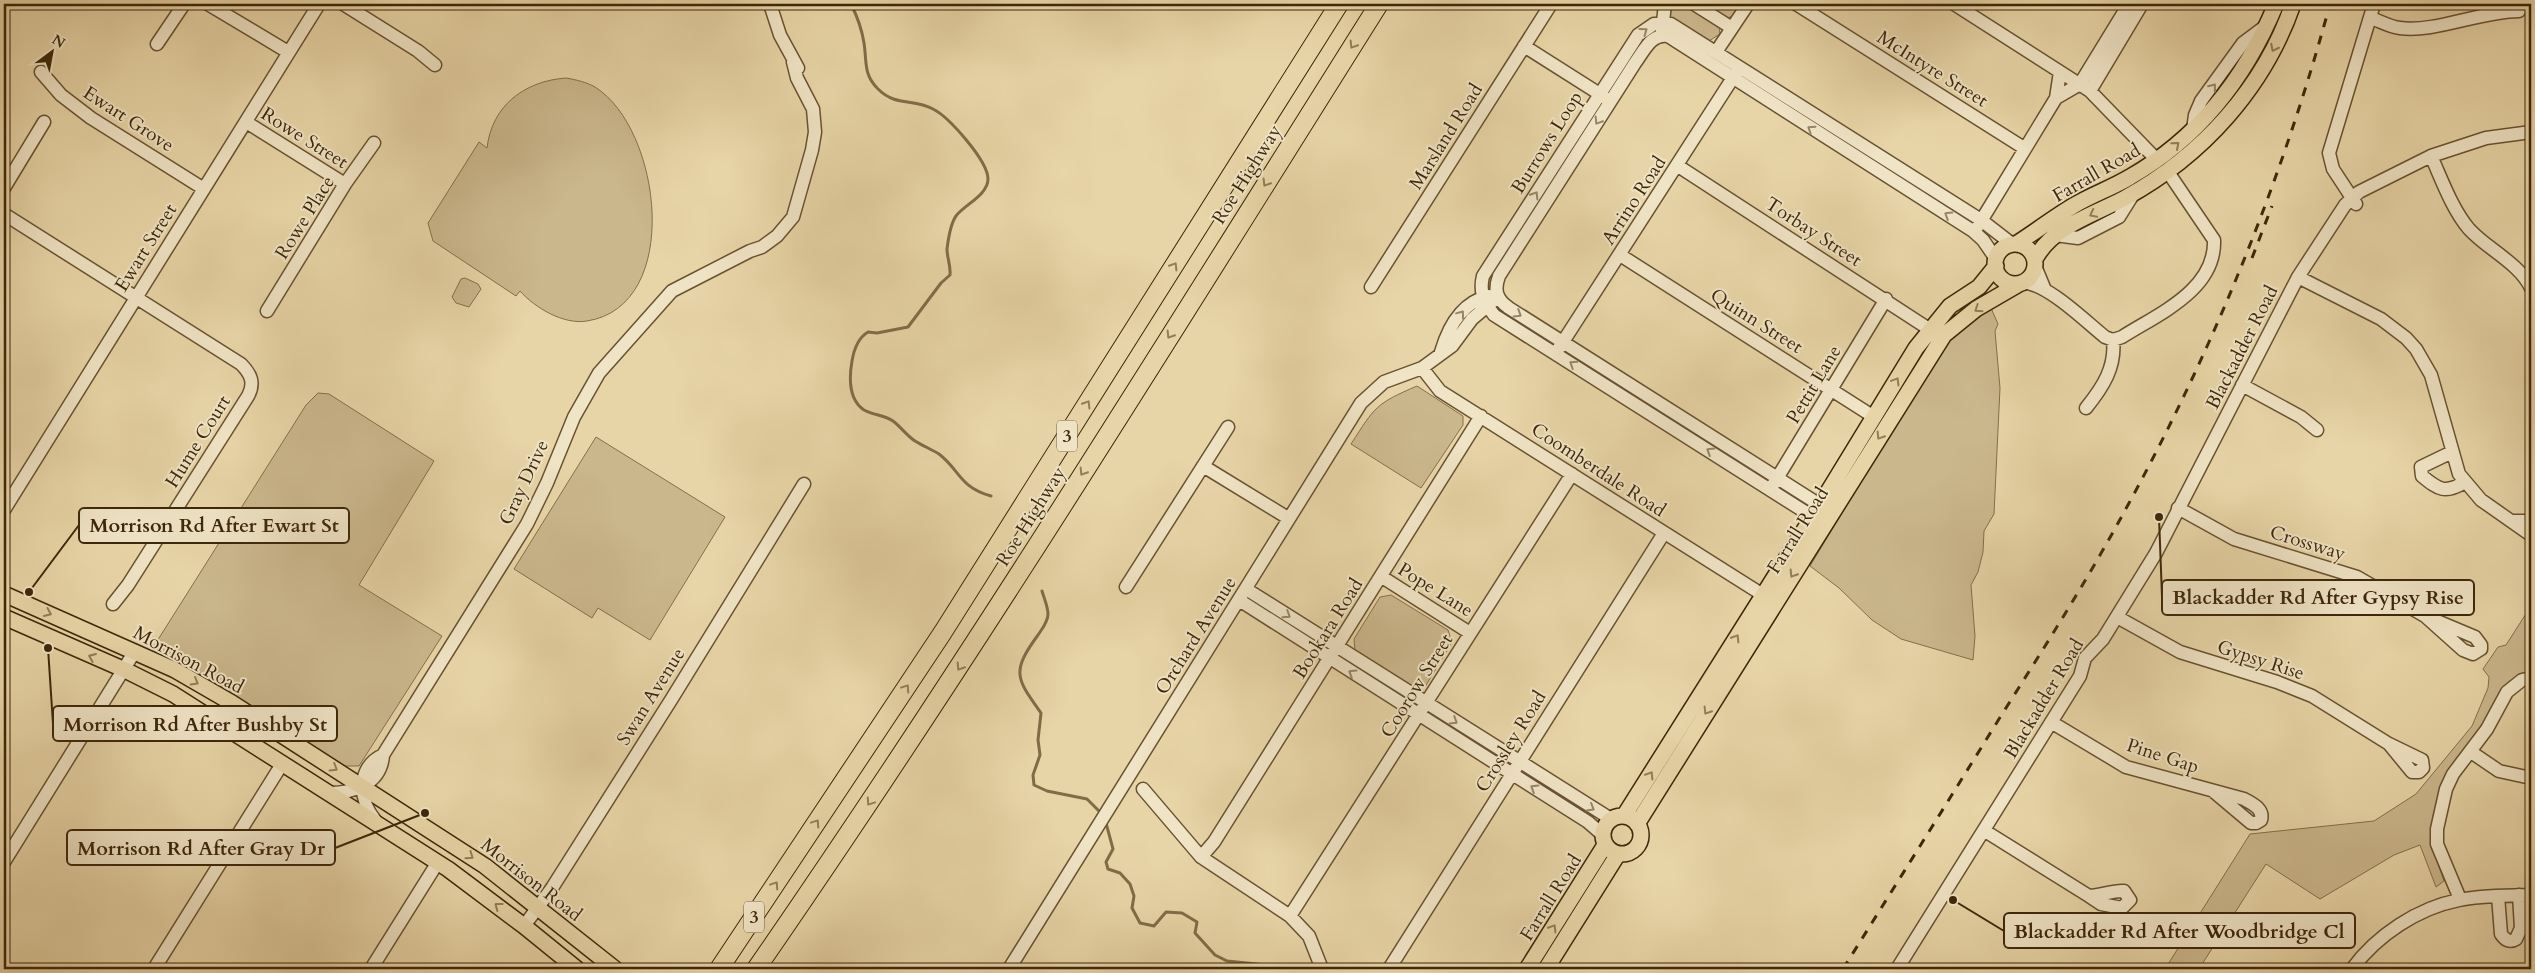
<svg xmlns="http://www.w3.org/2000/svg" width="2535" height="973" font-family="Cardo,serif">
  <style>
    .green { fill: #cbb78c; stroke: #846f4b }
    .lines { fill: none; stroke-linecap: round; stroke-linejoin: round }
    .stream { stroke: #816c48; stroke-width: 3 }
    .minor-casing { stroke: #685231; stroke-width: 15 }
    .major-casing { stroke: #3d270a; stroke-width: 18 }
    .highway-casing { stroke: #3d270a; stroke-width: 20 }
    .minor { stroke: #f0e4c6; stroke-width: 12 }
    .major { stroke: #e8d5a7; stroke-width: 15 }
    .highway { stroke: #e8d5a7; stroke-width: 18 }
    .rail { stroke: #3d270a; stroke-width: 3; stroke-dasharray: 9 9; stroke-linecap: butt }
    .oneway { stroke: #968668 }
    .oneway2 { stroke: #927e58 }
    .labels { text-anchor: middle; stroke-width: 4; stroke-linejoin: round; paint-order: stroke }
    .shield { fill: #f0e4c6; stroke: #736042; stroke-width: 1 }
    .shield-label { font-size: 18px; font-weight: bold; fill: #3d270a }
    .street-label { font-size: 19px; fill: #3d270a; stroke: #f0e4c6 }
    .leader { fill: none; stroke: #3d270a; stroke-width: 2 }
    .callout-dot { fill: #3d270a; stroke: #f0e4c6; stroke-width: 2 }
    .callout { fill: #f0e4c6; stroke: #3d270a; stroke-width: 2 }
    .callout-label { font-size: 20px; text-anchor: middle; font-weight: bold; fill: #3d270a }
  </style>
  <rect width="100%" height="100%" fill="#e8d5a7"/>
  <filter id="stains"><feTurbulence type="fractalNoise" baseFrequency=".004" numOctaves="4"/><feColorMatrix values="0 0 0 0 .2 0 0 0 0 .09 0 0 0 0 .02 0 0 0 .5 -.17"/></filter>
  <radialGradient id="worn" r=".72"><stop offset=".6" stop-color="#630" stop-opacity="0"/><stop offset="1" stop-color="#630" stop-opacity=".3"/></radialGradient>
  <!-- green -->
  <path class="green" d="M1668 4H1688L1719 26 1720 34 1709 41 1670 20Z
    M1702 4H1740L1733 16 1727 18Z
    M566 78C577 80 586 82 595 87 662 129 683 306 587 321 564 325 535 308 520 291L516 296 433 241 428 223 479 142 487 148C492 105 525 81 566 78Z
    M465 278 478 284 481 289 469 307 456 303 452 297 461 279Z
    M1991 308 1998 324 1995 331 2000 388 1994 514 1984 531 1983 552 1978 572 1971 585 1975 636 1973 660 1901 639 1872 620 1839 588 1810 566 1937 356 1956 334Z
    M1417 386 1463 416V425L1421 488 1351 444C1375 407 1375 404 1417 386Z
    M318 393 329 394 434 461 359 585 442 636 359 766H345L154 646 306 405Z
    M596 437 725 517 650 640 598 608 592 618 514 569Z
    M1391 595 1448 630 1452 642 1425 687 1415 688 1355 651 1354 639 1380 597Z
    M2531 606V673L2518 676 2507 683 2493 704 2480 731 2448 771 2434 852 2444 881 2436 887 2420 845 2394 855 2320 899 2266 864 2199 969H2165L2250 834 2374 821 2416 794 2472 726 2488 688 2489 677 2483 669 2498 647 2506 645Z"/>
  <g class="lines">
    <!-- stream -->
    <path class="stream" d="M851 4C857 16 862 30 864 43 867 62 863 74 878 89 896 107 913 98 933 109 949 117 988 161 988 179 988 195 964 205 956 216 951 223 948 241 947 249 947 258 951 266 950 275L941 283 908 327 877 333 868 332C858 338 854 349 852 361 849 378 848 399 864 410 873 415 884 415 893 421 901 427 907 436 915 441 923 446 931 449 939 454 960 470 959 487 991 496
      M1042 591C1044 598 1048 607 1048 614 1048 622 1042 629 1038 635 1011 672 1016 678 1041 713L1038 740 1040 755 1033 775 1034 785 1047 791 1087 799 1101 813
      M1106 823 1113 849 1106 862 1108 869 1120 873 1130 884 1134 896 1132 908 1140 923 1154 926 1166 912 1182 913 1197 922 1195 933 1215 955 1227 961 1266 965 1269 969"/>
    <!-- minor casing -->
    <g class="minor-casing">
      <path id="minor" d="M208 4 288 52
        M343 4 418 51 435 65
        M770 4 780 35 798 68
        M1694 4 1732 28
        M1796 4 2024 148
        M1954 4 2090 91 2157 160
        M2371 18C2380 21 2390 27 2400 28 2434 33 2481 11 2519 11
        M1662 31 1665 4
        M157 44 184 4
        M1524 46 1606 98
        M1716 52 1748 4
        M41 72 61 95 91 118 204 189
        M2090 91 2142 4
        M2056 98 2080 84 2129 4
        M246 122 345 184
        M2193 130 2195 115 2201 101 2243 43 2267 25
        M2431 156C2442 180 2452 209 2469 229 2487 249 2519 263 2531 288
        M1678 166 1929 329
        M4 188 44 122
        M2356 204 2333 169 2329 153 2374 4
        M4 214 241 364C251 374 255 383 248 396L128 585 113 604
        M1978 226 2056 98 2060 72
        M2055 235 2078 238 2119 217 2134 193
        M1620 255 1874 417
        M2035 266 2045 290
        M2298 277 2381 319 2406 338 2416 349 2431 375 2459 474 2481 500 2531 535
        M2023 282C2049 285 2084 320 2105 337L2113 340 2122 337C2158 314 2216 290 2214 240L2168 172
        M1371 287 1551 4
        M267 311 345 184 374 143
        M1559 348 1736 73
        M1441 352C1448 328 1462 302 1489 296
        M1422 368 1440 391 1763 595
        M2242 385 2301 417 2317 430
        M2086 408C2103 387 2116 367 2113 340
        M2452 452 2421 467 2422 476C2439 490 2445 494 2465 482
        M1203 466 1288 518
        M1773 485 1886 299
        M2178 508 2234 539 2357 577 2425 616 2475 637 2481 645V649L2473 654 2463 650 2425 616
        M4 510 319 4
        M1825 512 1820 505 1509 308C1496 299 1494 290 1499 276L1635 63C1644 51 1651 33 1668 36L1973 231 1983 240 1996 259
        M1822 519 1813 517 1494 315C1484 302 1479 292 1483 276L1638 35 1654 24H1671L1981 220 2012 244
        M2514 521H2531
        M1382 577 1470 633
        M1126 587 1228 427
        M1246 589 1611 819
        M1239 600 1588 822 1603 835
        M2117 617 2180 652 2277 682 2312 696 2389 744 2422 760 2423 768 2419 772H2412L2389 744
        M2051 722 2126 767 2244 799C2253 804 2264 809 2261 820L2256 823H2251L2213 791
        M2471 752 2499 771 2531 778
        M1143 789 1201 857 1290 916 1309 936 1322 969
        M329 793C354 793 381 784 383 755L527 524 547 483 574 417 599 373 672 291 750 251 762 247 777 236 793 217 812 150 815 132 813 109 797 78 793 62
        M375 820C359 801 356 767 383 755
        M1985 831 2089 896C2101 896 2113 890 2124 891L2130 900 2122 908 2101 904 2089 896
        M1201 857 1214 842 1481 416
        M4 862 135 651
        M2498 896 2501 934C2505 940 2510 943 2516 939L2521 928 2519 895
        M2460 899 2437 844V829L2446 789 2453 774 2487 729 2507 692 2522 680 2531 678
        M1290 916 1572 474
        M524 926 552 888 671 700 804 484
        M154 969 282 764
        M371 969 438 862
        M1009 969 1361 403 1384 382 1422 368 1452 346 1472 319 1492 302
        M1389 969 1664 533
        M1897 969 2080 676 2085 658 2103 639 2156 553 2298 277 2345 205 2359 192 2431 156 2486 138 2531 132
        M2352 969C2377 935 2418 908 2459 900 2482 895 2507 896 2531 895"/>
    </g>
    <!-- major casing -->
    <g class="major-casing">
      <path id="major" d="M2016 244C2035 232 2053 218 2073 206 2091 195 2112 188 2130 177 2200 137 2246 77 2276 4
        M1995 264a20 20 0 1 1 40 0a20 20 0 1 1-40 0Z
        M2035 259C2053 226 2093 215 2125 198 2202 156 2264 88 2293 4
        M4 594 175 670 232 703 485 866 615 969
        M4 617 125 670 173 694 448 869 524 926 577 969
        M1603 835a19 19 0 1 1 38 0a19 19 0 1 1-38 0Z
        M1624 816 1820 505 1916 348 1950 306 1979 287 1996 266
        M1637 824 1944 335 1976 309 2019 284
        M1527 969 1605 845
        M1546 969 1618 854"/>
    </g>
    <!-- highway casing -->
    <g class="highway-casing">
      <path id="highway" d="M719 969 943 632 1339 4
        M756 969C974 654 1175 328 1379 4"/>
    </g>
    <!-- minor -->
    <use href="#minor" class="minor"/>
    <!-- major -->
    <use href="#major" class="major"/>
    <!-- highway -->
    <use href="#highway" class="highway"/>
    <!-- rail -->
    <path class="rail" d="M2252 258 2272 206
      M1843 969C1895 886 1947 803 1999 719 2042 651 2085 584 2123 514 2212 353 2282 181 2330 4"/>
  </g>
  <!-- one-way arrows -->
  <defs><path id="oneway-chevron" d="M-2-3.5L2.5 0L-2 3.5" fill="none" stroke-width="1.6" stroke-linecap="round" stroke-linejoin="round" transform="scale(1.25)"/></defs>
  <g class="oneway">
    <use href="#oneway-chevron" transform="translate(1644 31) rotate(-36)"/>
    <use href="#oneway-chevron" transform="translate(2213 87) rotate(-52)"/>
    <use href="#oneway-chevron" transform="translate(1598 121) rotate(122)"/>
    <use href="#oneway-chevron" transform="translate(1811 129) rotate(-147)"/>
    <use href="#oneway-chevron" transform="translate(1535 195) rotate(-58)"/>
    <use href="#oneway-chevron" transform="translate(1948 215) rotate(-148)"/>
    <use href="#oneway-chevron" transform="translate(1461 314) rotate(-53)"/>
    <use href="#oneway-chevron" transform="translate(1518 314) rotate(32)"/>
    <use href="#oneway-chevron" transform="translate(1573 364) rotate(-147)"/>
    <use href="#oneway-chevron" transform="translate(1710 451) rotate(-148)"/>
    <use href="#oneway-chevron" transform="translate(1287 615) rotate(33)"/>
    <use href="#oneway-chevron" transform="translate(1352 673) rotate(-148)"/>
    <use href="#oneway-chevron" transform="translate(1454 721) rotate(32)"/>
    <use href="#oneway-chevron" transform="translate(1534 788) rotate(-148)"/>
    <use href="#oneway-chevron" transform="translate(1591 808) rotate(31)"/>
  </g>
  <g class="oneway2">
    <use href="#oneway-chevron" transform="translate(1353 45) rotate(122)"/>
    <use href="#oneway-chevron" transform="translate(2274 48) rotate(117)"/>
    <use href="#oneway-chevron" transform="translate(2176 145) rotate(-41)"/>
    <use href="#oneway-chevron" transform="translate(1266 183) rotate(122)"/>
    <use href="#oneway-chevron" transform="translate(2093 214) rotate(153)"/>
    <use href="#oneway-chevron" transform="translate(1174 266) rotate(-58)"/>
    <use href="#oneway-chevron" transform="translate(1978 309) rotate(146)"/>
    <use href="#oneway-chevron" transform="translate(1170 335) rotate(122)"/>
    <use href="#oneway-chevron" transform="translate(1896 381) rotate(-59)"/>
    <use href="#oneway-chevron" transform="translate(1087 404) rotate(-58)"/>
    <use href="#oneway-chevron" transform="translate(1880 436) rotate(122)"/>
    <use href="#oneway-chevron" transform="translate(1083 472) rotate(122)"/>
    <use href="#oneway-chevron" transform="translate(1793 574) rotate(122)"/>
    <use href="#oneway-chevron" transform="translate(48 613) rotate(24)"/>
    <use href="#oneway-chevron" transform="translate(1736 638) rotate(-58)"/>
    <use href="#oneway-chevron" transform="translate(92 657) rotate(-157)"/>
    <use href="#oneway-chevron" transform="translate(960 667) rotate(123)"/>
    <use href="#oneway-chevron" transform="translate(195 682) rotate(30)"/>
    <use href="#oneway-chevron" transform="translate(906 688) rotate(-56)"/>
    <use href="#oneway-chevron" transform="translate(1707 711) rotate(122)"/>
    <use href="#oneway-chevron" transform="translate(334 768) rotate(32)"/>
    <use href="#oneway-chevron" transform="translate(1650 775) rotate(-58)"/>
    <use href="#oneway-chevron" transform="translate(870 802) rotate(124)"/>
    <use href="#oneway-chevron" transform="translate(816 823) rotate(-56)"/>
    <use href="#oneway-chevron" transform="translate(470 856) rotate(35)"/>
    <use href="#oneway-chevron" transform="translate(775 885) rotate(-56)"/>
    <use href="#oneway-chevron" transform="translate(498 906) rotate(-143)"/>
    <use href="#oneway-chevron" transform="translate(1553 928) rotate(-58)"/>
  </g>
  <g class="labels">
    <!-- shield labels -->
    <g class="shield">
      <rect x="1057" y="420.5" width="20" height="31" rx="4"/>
      <rect x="744" y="901.5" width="20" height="31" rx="4"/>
    </g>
    <g class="shield-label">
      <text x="1067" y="442">3</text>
      <text x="754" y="923">3</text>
    </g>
    <!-- street labels -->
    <g class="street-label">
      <text transform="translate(1933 68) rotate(32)" y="7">McIntyre Street</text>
      <text transform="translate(129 118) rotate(33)" y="7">Ewart Grove</text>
      <text transform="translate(1445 136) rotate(-58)" y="7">Marsland Road</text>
      <text transform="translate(305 137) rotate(32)" y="7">Rowe Street</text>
      <text transform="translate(1546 142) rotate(-58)" y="7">Burrows Loop</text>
      <text transform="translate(2096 172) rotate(-30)" y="7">Farrall Road</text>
      <text transform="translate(1246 174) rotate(-58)" y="7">Roe Highway</text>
      <text transform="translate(1633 200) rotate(-57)" y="7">Arrino Road</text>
      <text transform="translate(304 217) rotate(-58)" y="7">Rowe Place</text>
      <text transform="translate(1814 231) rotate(33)" y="7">Torbay Street</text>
      <text transform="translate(145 247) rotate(-58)" y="7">Ewart Street</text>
      <text transform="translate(1757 320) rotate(32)" y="7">Quinn Street</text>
      <text transform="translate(2241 347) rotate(-63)" y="7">Blackadder Road</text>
      <text transform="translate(1813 384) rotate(-59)" y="7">Pettit Lane</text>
      <text transform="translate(197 441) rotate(-58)" y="7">Hume Court</text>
      <text transform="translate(1599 469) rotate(33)" y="7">Coomberdale Road</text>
      <text transform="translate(523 482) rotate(-65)" y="7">Gray Drive</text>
      <text transform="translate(1030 516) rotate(-58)" y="7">Roe Highway</text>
      <text transform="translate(1797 530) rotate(-58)" y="7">Farrall Road</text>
      <text transform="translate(2308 542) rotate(17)" y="7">Crossway</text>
      <text transform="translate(1436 589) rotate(32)" y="7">Pope Lane</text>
      <text transform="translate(1327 628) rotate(-58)" y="7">Bookara Road</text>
      <text transform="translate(1195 635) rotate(-58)" y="7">Orchard Avenue</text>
      <text transform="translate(189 659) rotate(28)" y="7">Morrison Road</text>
      <text transform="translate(2261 659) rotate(18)" y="7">Gypsy Rise</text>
      <text transform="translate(1416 685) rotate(-58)" y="7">Coorow Street</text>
      <text transform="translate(650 696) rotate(-58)" y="7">Swan Avenue</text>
      <text transform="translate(2043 698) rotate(-59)" y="7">Blackadder Road</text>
      <text transform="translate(1510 741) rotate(-58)" y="7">Crossley Road</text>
      <text transform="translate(2163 755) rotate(18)" y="7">Pine Gap</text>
      <text transform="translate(532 879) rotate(38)" y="7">Morrison Road</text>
      <text transform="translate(1550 897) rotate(-58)" y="7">Farrall Road</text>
    </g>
  </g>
  <!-- callouts -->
  <path class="leader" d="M29 592L79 525M2159 517L2162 597M48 648L53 724M425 813L335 848M1953 900L2004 931"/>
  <g class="callout-dot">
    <circle cx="29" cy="592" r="5"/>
    <circle cx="2159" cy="517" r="5"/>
    <circle cx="48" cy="648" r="5"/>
    <circle cx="425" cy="813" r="5"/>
    <circle cx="1953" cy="900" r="5"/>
  </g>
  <g class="callout">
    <rect x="79" y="508" width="270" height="35" rx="5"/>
    <rect x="2162" y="580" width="312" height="35" rx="5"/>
    <rect x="53" y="706" width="284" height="35" rx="5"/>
    <rect x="67" y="830" width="268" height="35" rx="5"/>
    <rect x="2004" y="913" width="351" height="35" rx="5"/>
  </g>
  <g class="callout-label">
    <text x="214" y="532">Morrison Rd After Ewart St</text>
    <text x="2318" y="604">Blackadder Rd After Gypsy Rise</text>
    <text x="195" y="731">Morrison Rd After Bushby St</text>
    <text x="201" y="855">Morrison Rd After Gray Dr</text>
    <text x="2179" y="938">Blackadder Rd After Woodbridge Cl</text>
  </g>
  <!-- margin -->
  <rect width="2535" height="973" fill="none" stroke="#e8d5a7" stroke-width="20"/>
  <rect x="5" y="5" width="2525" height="963" fill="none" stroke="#3d270a" stroke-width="2.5"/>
  <rect x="10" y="10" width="2515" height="953" fill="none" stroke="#3d270a"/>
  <!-- north arrow -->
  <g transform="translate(52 52) rotate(32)" stroke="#f0e4c6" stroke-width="4" paint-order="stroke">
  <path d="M0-4L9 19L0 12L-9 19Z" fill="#3d270a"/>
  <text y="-8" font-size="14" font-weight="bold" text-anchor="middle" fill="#3d270a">N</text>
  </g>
  <rect width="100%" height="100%" filter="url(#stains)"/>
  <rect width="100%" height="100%" fill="url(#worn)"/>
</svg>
